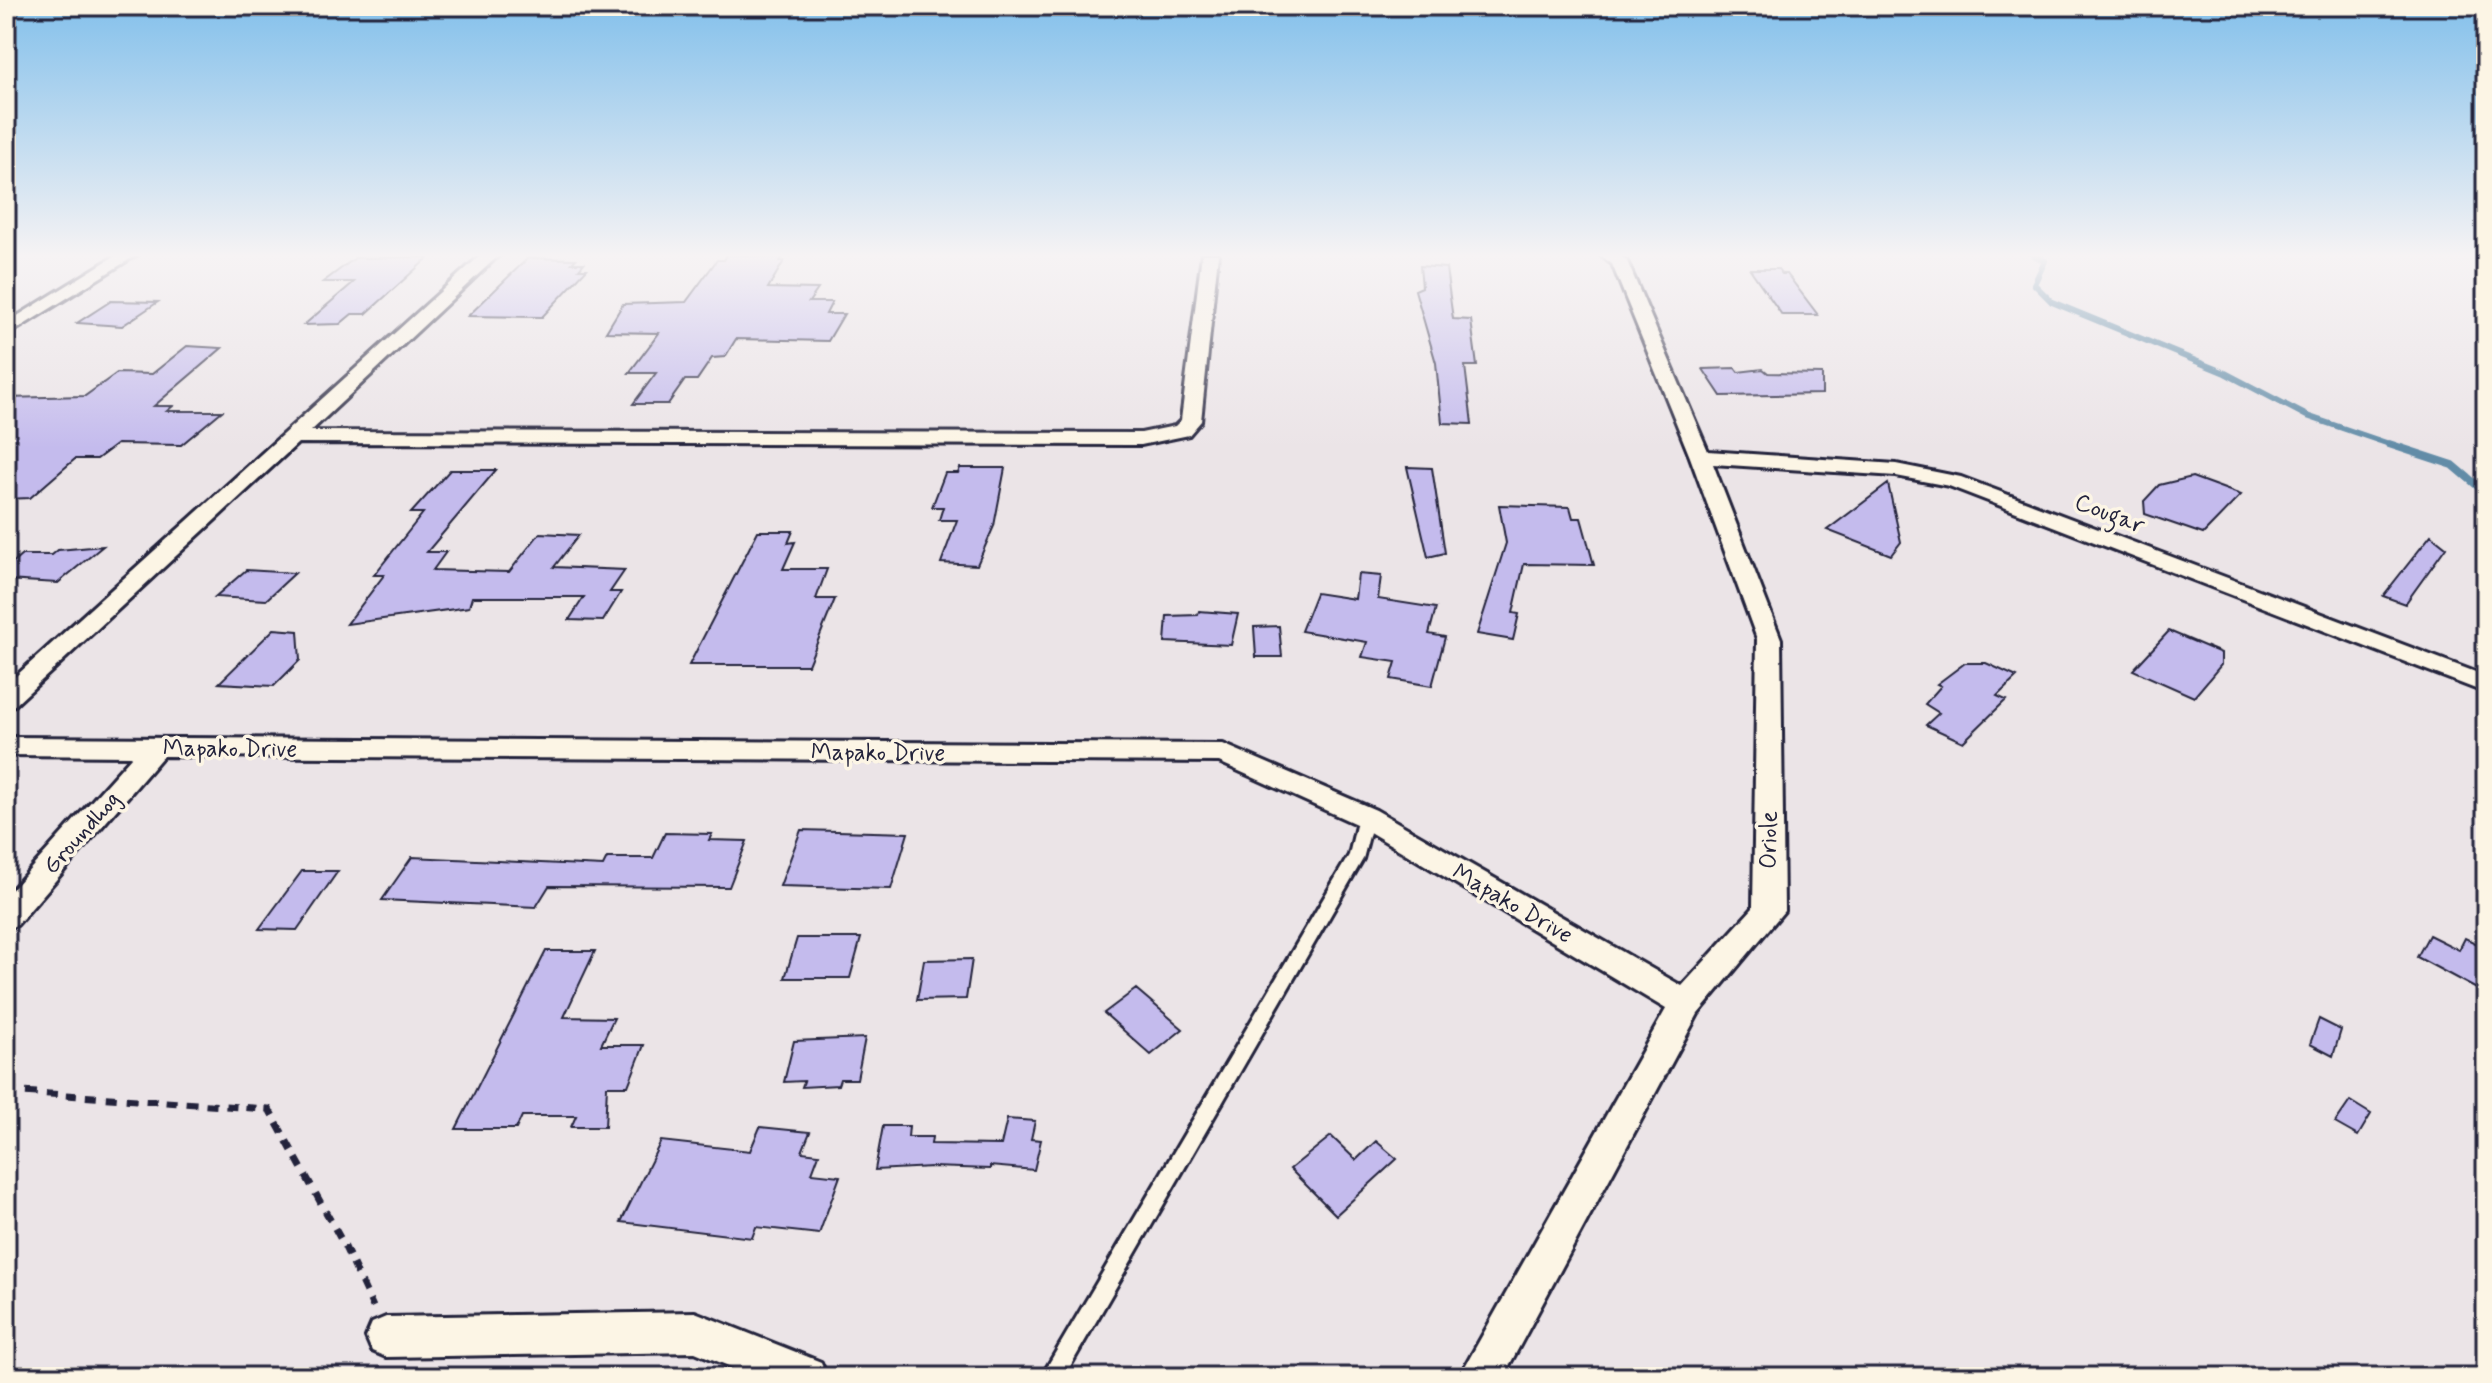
<svg xmlns="http://www.w3.org/2000/svg" width="2492" height="1383" font-family="Mynerve,sans-serif">
  <style>
    .lines { fill: none; stroke-linecap: round; stroke-linejoin: round }
    .stream-far1 { stroke: #628ca7; stroke-width: 6 }
    .stream { stroke: #628ca7; stroke-width: 8 }
    .building { fill: #c4bbed; stroke: #22223b; stroke-width: 2 }
    .lane-casing { stroke: #22223b; stroke-width: 6 }
    .street-casing { stroke: #22223b; stroke-width: 6 }
    .path { stroke: #22223b; stroke-width: 7; stroke-dasharray: 11 9; stroke-linecap: butt }
    .lane { fill: #fcf5e5; fill-rule: evenodd }
    .street { fill: #fcf5e5; fill-rule: evenodd }
    .labels { text-anchor: middle; stroke-width: 7; stroke-linejoin: round; paint-order: stroke }
    .street-label { font-size: 24px; fill: #22223b; stroke: #fcf5e5 }
  </style>
  <rect width="100%" height="100%" fill="#ebe4e7"/>
  <filter id="ink" filterUnits="userSpaceOnUse"><feTurbulence type="fractalNoise" baseFrequency=".0125" numOctaves="2"/><feDisplacementMap in="SourceGraphic" scale="16" xChannelSelector="R" yChannelSelector="G"/><feConvolveMatrix kernelMatrix="1 2 1 2 8 2 1 2 1" color-interpolation-filters="sRGB"/></filter>
  <g filter="url(#ink)">
    <g class="lines">
      <!-- stream-far1 -->
      <path class="stream-far1" d="M2032 254 2045 261 2034 284 2052 302 2225 373 2307 416 2395 446"/>
      <!-- stream -->
      <path class="stream" d="M2389 444 2453 465 2486 493"/>
    </g>
    <!-- building -->
    <path class="building" d="M728 254 783 257 780 261H784L768 288 818 289 809 302H832L826 314H844L828 341 736 339 725 357 712 358 697 380H685L668 404H633L656 373H629L659 333 606 332 623 304 686 302 717 260H724Z
      M429 257 366 314H352L340 324 304 325 354 282H323L355 258Z
      M528 258 576 259 572 263H584L579 269H587L542 317 468 316Z
      M1420 266 1446 268 1453 319 1471 320 1477 366H1465L1472 424 1442 423 1436 363 1415 290 1422 287Z
      M1750 269H1778L1782 274H1787L1818 315H1782Z
      M111 301 158 302 122 326 77 323Z
      M187 346 222 348 154 406H173L167 411H222L181 445 117 444 97 459H75L30 498 6 499V398L85 396 117 373 152 374Z
      M1735 368 1738 372 1763 369 1768 373 1822 374V394L1721 396 1703 369Z
      M1407 467 1432 468 1445 553 1428 557Z
      M960 468H1005L994 526 977 565 941 563 957 520H939L943 507H932L945 473H958Z
      M450 470H496L427 552H446L433 570 509 572 540 533 579 535 554 567 625 570 610 592H621L603 621 569 620 584 597H472L469 607 347 624 384 575H374L423 513H411Z
      M2192 477 2241 495 2203 534 2145 514 2144 501 2159 485Z
      M1888 484 1901 542 1891 555 1827 530Z
      M1499 505 1570 507 1573 518H1581L1594 565 1524 564 1513 613 1519 614 1513 640 1477 634 1506 543Z
      M758 531H793L788 543 795 542 783 569H827L816 599H835L808 665H689Z
      M2431 535 2446 547 2405 604 2383 596Z
      M103 546 58 583 6 580V569L22 555H52L58 550Z
      M246 570 295 573 266 600 215 597Z
      M1358 574 1381 576 1378 599 1436 608 1429 634 1445 637 1432 686 1391 679 1396 662 1362 657 1367 642 1301 631 1316 593 1355 599Z
      M1199 611 1238 614 1231 645 1165 642 1167 616 1198 615Z
      M1279 626 1282 657H1256L1254 627Z
      M274 629 298 631 300 660 274 686 219 683Z
      M2169 631 2221 653V665L2194 697 2133 670Z
      M1965 663H1986L2017 677 1997 696 2006 700 1963 742 1926 725 1939 713 1925 704 1941 686 1937 684Z
      M801 830 908 833 891 889 780 886Z
      M665 833 712 834 709 840 747 841 729 887 549 886 536 907 382 900 412 857 603 866 607 858H653Z
      M302 871H338L297 930 259 929Z
      M2429 935 2459 950 2465 938 2486 948V994L2417 957Z
      M797 938H861L850 978H785Z
      M546 951H595L564 1017 614 1018 601 1045H644L628 1086H607L605 1127H571L576 1116H522L516 1129H456Z
      M972 959 966 999 917 1000 924 960Z
      M1136 989 1183 1029 1151 1055 1104 1013Z
      M2319 1019 2341 1030 2333 1056 2310 1044Z
      M865 1038 857 1079H840L838 1085 802 1087 804 1081 784 1082 794 1041Z
      M2350 1101 2371 1114 2358 1136 2335 1123Z
      M1007 1119 1035 1121 1031 1139 1041 1140 1034 1170 990 1166V1169L932 1167 875 1170 883 1126H909L908 1137H932L931 1144 1001 1145Z
      M760 1127 810 1132 802 1152 819 1154 812 1173 840 1176 819 1234 756 1227 752 1238 621 1222 661 1141 750 1151Z
      M1331 1136 1356 1160 1376 1141 1397 1159 1336 1215 1290 1169Z"/>
    <g class="lines">
      <!-- lane casing -->
      <g class="lane-casing">
        <path id="lane" d="M1366 811 1371 813 1374 817 1363 859 1064 1377H1041L1349 855 1358 817 1361 813Z"/>
      </g>
      <!-- street casing -->
      <g class="street-casing">
        <path id="street" d="M118 254H138L6 336V323Z
          M482 254H500L311 431 1141 433 1175 426 1181 420 1202 254H1218L1201 421 1189 435 1141 445 298 443 15 705 6 707V685Z
          M1599 254H1619L1627 261 1708 451 1896 464 1961 477 2486 676V693L1949 486 1896 476 1713 464 1781 639 1784 911 1698 1014 1503 1377H1459L1666 1009 1356 824 1219 762 163 756 17 925 6 929V896L132 756 6 755V737L1223 744 1376 810 1682 986 1753 908 1757 639 1690 457 1612 264Z
          M695 1312 821 1362 827 1377H755L695 1352 386 1357 372 1351 366 1337 372 1323 386 1317Z"/>
      </g>
      <!-- path -->
      <path class="path" d="M6 1091 269 1109 344 1245 373 1307"/>
      <!-- lane -->
      <use href="#lane" class="lane"/>
      <!-- street -->
      <use href="#street" class="street"/>
    </g>
  </g>
  <!-- sky -->
  <linearGradient id="sky" x2="0" y2="1"><stop stop-color="#83c0eb"/><stop offset="0.57" stop-color="#f6f3f4"/><stop offset="1" stop-color="#f6f3f4" stop-opacity="0"/></linearGradient>
  <rect width="2492" height="448" fill="url(#sky)"/>
  <g class="labels">
    <!-- street labels -->
    <g class="street-label">
      <text transform="translate(2110 513) rotate(21)" y="8">Cougar</text>
      <text x="230" y="756">Mapako Drive</text>
      <text x="878" y="760">Mapako Drive</text>
      <text transform="translate(81 832) rotate(-48)" y="8">Groundhog</text>
      <text transform="translate(1768 840) rotate(-90)" y="8">Oriole</text>
      <text transform="translate(1513 903) rotate(30)" y="8">Mapako Drive</text>
    </g>
  </g>
  <!-- margin -->
  <rect width="2492" height="1383" fill="none" stroke="#fcf5e5" stroke-width="32"/>
  <rect x="16" y="16" width="2460" height="1351" fill="none" stroke="#22223b" stroke-width="3" filter="url(#ink)"/>
</svg>
